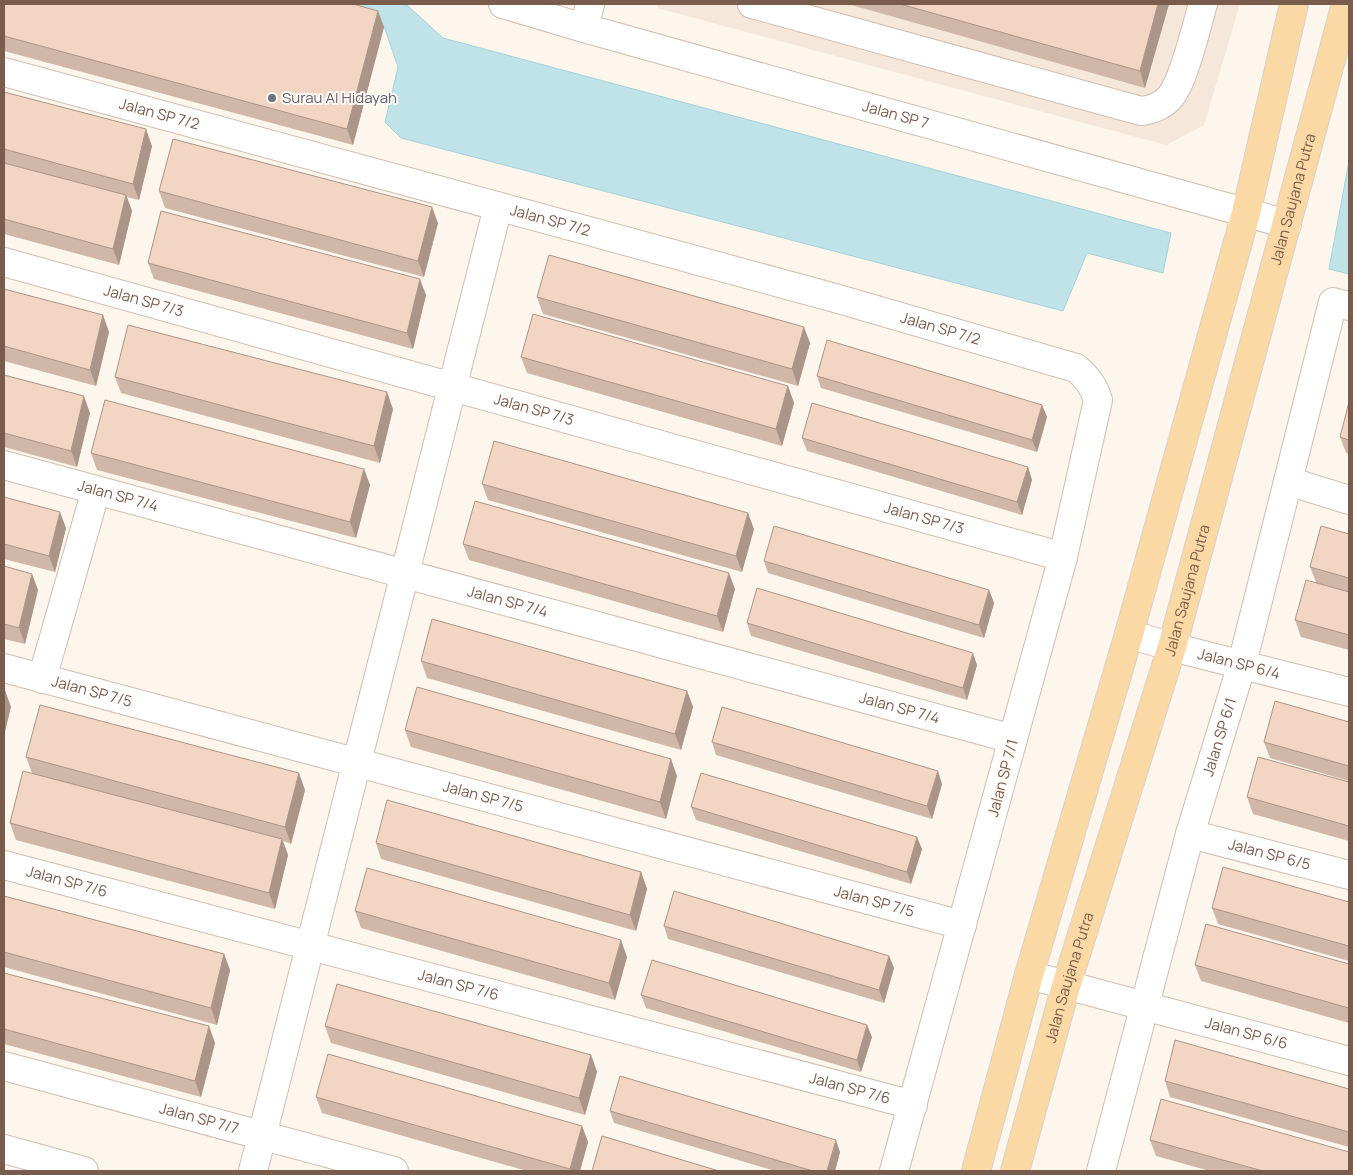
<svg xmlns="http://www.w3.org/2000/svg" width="1353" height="1175" font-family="Manrope,sans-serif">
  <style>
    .residential { fill: #f5e8da }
    .water { fill: #bfe3e8; stroke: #a5d3da }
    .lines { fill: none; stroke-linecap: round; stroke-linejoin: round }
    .minor-casing { stroke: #d1beb0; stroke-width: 30 }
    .major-casing { stroke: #dad1cd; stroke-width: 30 }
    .minor { stroke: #fff; stroke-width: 28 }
    .major { stroke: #fbd9a5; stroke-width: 28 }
    .wall { fill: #d1b7a8 }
    .shaded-wall { fill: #aa9588 }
    .building { fill: #f3d5c3; stroke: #aa9588 }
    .worship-dot { fill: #6b7280; stroke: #fffaf3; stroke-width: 2 }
    .labels { text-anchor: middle; stroke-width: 4; stroke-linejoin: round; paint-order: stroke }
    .worship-label { font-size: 15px; fill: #5b616d; stroke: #fffaf3; text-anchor: start }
    .street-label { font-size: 15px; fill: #7a5c4d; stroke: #fffaf3 }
  </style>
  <rect width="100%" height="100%" fill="#fdf6ec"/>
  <!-- residential -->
  <path class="residential" d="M658 4H1240L1204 125 1166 145 657 8Z"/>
  <!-- water -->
  <path class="water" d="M301 4H400L408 6 443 38 1171 233 1163 273 1087 253 1063 311 401 138 385 122 398 67 384 26Z
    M1349 161V274L1329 269Z"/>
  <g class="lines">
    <!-- minor casing -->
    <g class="minor-casing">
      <g id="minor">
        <path id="s1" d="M503 4 584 28 1287 224"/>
        <path d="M752 4 1141 111C1152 110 1164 105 1171 96 1185 78 1196 27 1203 4"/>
        <path d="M584 28 590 4"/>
        <path id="s2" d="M4 72 835 298 1076 368C1087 377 1094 386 1098 400L1063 557 894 1171"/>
        <path id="s3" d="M4 262 1063 557"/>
        <path id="s4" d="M4 465 1013 739"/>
        <path d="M1288 481 1349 500"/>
        <path id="s5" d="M1129 634 1172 647 1349 692"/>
        <path id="s6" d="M4 668 962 925"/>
        <path d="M42 679 96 490"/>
        <path id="s7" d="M1190 834 1349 875"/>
        <path id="s8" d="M4 865 913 1105"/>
        <path id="s9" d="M1029 975 1349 1061"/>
        <path id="s10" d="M4 1066 394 1171"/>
        <path d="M4 1149 84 1171"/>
        <path d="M253 1171 498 207"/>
        <path id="s11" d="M1101 1171 1190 834 1242 664 1333 302 1349 306"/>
      </g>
    </g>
    <!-- major casing -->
    <g class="major-casing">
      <g id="major">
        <path d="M976 1171 1029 975 1129 634 1246 213 1294 4"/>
        <path id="s12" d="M1015 1171 1066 986 1172 647 1346 4"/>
      </g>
    </g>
    <!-- minor -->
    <use href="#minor" class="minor"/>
    <!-- major -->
    <use href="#major" class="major"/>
  </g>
  <!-- wall -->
  <path class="wall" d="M4 4 384 27 353 145 4 51Z
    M848 4H1169L1145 88Z
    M4 92 152 146 139 200 127 197 132 211 119 265 4 234Z
    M159 191 438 223 424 277 165 208Z
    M148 263 426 295 413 349 154 279Z
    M4 289 109 332 96 386 4 361Z
    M537 297 810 343 798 386 543 314Z
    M521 357 788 386 794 403 782 446 527 373Z
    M4 375 90 413 77 467 4 447Z
    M817 376 1042 405 1047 417 1037 452 821 388Z
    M115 377 393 409 380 463 121 393Z
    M1349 402V454L1346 453 1340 437Z
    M802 438 1028 467 1032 480 1022 515 807 451Z
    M91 453 364 469 370 485 356 538 97 470Z
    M482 484 754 529 742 572 488 500Z
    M4 497 66 528 55 572 4 559Z
    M1349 534V650L1301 637 1295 620 1316 582 1310 567Z
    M463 544 735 589 723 632 469 560Z
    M764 561 989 590 994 603 984 638 768 573Z
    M4 566 38 590 25 644 4 639Z
    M747 623 977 665 967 700 751 636Z
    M421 661 687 691 693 707 681 750 427 678Z
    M1349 722V781L1270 758 1264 742Z
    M405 730 677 776 666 819 411 747Z
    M712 742 942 784 932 819 716 755Z
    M26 757 305 790 291 844 283 841 288 855 275 909 16 840 10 823 32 773Z
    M1349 782V841L1253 814 1247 797Z
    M691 807 922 849 911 884 696 820Z
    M376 843 641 872 647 889 636 931 381 859Z
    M4 896 224 954 230 970 217 1025 4 967Z
    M1349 902V961L1218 924 1212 908Z
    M355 911 627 957 615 1000 361 928Z
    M664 926 889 956 894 968 884 1003 668 939Z
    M1349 964V1023L1201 981 1195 965Z
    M4 973 215 1043 201 1097 4 1044Z
    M641 995 872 1037 861 1072 646 1008Z
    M325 1026 591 1055 597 1072 585 1115 331 1043Z
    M1165 1081 1349 1089V1147L1170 1097Z
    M316 1097 582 1126 588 1142 580 1171H527L322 1113Z
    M610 1111 840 1152 835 1171H775L614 1123Z
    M1150 1140 1349 1171H1210L1156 1156Z"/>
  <!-- shaded-wall -->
  <path class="shaded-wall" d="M1158 4H1169L1145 88 1140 71Z
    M378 11 384 27 353 145 347 129Z
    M146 129 152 146 139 200 133 184Z
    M126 195 132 211 119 265 113 249Z
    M432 207 438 223 424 277 418 261Z
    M420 279 426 295 413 349 407 333Z
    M103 315 109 332 96 386 90 370Z
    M804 327 810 343 798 386 792 369Z
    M788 386 794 403 782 446 776 429Z
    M387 392 393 409 380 463 374 446Z
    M84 396 90 413 77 467 71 451Z
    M1042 405 1047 417 1037 452 1032 440Z
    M1028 467 1032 480 1022 515 1017 502Z
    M364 469 370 485 356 538 350 522Z
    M60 512 66 528 55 572 49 556Z
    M748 513 754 529 742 572 736 556Z
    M729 573 735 589 723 632 717 616Z
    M32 574 38 590 25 644 19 628Z
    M989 590 994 603 984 638 979 625Z
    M973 653 977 665 967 700 963 688Z
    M5 690 11 707 4 736V695Z
    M687 691 693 707 681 750 675 734Z
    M671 759 677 776 666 819 660 802Z
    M938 771 942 784 932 819 927 806Z
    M299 773 305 790 291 844 285 827Z
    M917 837 922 849 911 884 907 872Z
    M282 839 288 855 275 909 269 893Z
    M641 872 647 889 636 931 630 915Z
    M621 940 627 957 615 1000 609 983Z
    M224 954 230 970 217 1025 211 1008Z
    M889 956 894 968 884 1003 879 990Z
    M867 1025 872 1037 861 1072 857 1060Z
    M209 1026 215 1043 201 1097 195 1081Z
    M591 1055 597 1072 585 1115 579 1098Z
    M582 1126 588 1142 580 1171H571L570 1169Z
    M836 1140 840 1152 835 1171H827Z"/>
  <!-- building -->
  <path class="building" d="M4 4H353L378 11 347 129 4 36Z
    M900 4H1158L1140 71Z
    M4 92 146 129 133 184 4 149Z
    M173 139 432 207 418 261 159 191Z
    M4 163 126 195 113 249 4 219Z
    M161 211 420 279 407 333 148 263Z
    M549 255 804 327 792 369 537 297Z
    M4 289 103 315 90 370 4 346Z
    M533 314 788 386 776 429 521 357Z
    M128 325 387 392 374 446 115 377Z
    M827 340 1042 405 1032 440 817 376Z
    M4 375 84 396 71 451 4 433Z
    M105 400 364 469 350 522 91 453Z
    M1349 402V440L1340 437Z
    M812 403 1028 467 1017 502 802 438Z
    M494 441 748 513 736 556 482 484Z
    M4 497 60 512 49 556 4 544Z
    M475 501 729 573 717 616 463 544Z
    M774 526 989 590 979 625 764 561Z
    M1321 526 1349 534V578L1310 567Z
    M4 566 32 574 19 628 4 624Z
    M1306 580 1349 592V635L1295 620Z
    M757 588 973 653 963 688 747 623Z
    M432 619 687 691 675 734 421 661Z
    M417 687 671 759 660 802 405 730Z
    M1275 701 1349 722V766L1264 742Z
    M40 705 299 773 285 827 26 757Z
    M722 707 938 771 927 806 712 742Z
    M1258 757 1349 782V826L1247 797Z
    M23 771 282 839 269 893 10 823Z
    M701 773 917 837 907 872 691 807Z
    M387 800 641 872 630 915 376 843Z
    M1223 867 1349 902V946L1212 908Z
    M367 868 621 940 609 983 355 911Z
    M674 891 889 956 879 990 664 926Z
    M4 896 224 954 211 1008 4 952Z
    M1206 924 1349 964V1008L1195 965Z
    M652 960 867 1025 857 1060 641 995Z
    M4 973 209 1026 195 1081 4 1029Z
    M337 984 591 1055 579 1098 325 1026Z
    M1175 1040 1349 1089V1132L1165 1081Z
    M328 1054 582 1126 570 1169 316 1097Z
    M620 1076 836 1140 827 1171H813L610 1111Z
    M1161 1099 1349 1152V1171H1263L1150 1140Z
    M602 1136 719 1171H592Z"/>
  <!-- markers -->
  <circle class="worship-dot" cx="272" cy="98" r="5"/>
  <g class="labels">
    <!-- worship labels -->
    <g class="worship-label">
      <text x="282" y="103">Surau Al Hidayah</text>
    </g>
    <!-- street labels -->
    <g class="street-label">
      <text dy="5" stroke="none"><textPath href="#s2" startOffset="161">Jalan SP 7/2</textPath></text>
      <text dy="5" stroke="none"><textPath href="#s1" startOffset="408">Jalan SP 7</textPath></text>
      <text dy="5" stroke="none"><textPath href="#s12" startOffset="1011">Jalan Saujana Putra</textPath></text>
      <text dy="5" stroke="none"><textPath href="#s2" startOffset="566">Jalan SP 7/2</textPath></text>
      <text dy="5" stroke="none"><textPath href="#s3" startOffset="145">Jalan SP 7/3</textPath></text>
      <text dy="5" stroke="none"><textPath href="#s2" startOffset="971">Jalan SP 7/2</textPath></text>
      <text dy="5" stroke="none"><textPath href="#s3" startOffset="550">Jalan SP 7/3</textPath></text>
      <text dy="5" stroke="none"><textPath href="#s4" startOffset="118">Jalan SP 7/4</textPath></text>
      <text dy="5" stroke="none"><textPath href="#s3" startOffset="955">Jalan SP 7/3</textPath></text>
      <text dy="5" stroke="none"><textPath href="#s12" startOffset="606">Jalan Saujana Putra</textPath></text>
      <text dy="5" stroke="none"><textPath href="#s4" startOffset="522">Jalan SP 7/4</textPath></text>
      <text dy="5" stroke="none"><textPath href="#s5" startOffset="114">Jalan SP 6/4</textPath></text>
      <text dy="5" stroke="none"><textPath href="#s6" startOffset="91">Jalan SP 7/5</textPath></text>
      <text dy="5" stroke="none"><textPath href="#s4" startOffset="928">Jalan SP 7/4</textPath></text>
      <text dy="5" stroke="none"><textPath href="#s11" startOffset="450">Jalan SP 6/1</textPath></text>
      <text transform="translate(1003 778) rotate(-75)" y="5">Jalan SP 7/1</text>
      <text dy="5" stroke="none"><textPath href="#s6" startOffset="496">Jalan SP 7/5</textPath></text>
      <text dy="5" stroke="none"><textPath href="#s7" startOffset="82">Jalan SP 6/5</textPath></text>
      <text dy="5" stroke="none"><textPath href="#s8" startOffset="65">Jalan SP 7/6</textPath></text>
      <text dy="5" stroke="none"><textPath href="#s6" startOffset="901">Jalan SP 7/5</textPath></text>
      <text dy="5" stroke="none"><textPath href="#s12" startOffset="201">Jalan Saujana Putra</textPath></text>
      <text dy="5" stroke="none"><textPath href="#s8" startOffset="470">Jalan SP 7/6</textPath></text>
      <text dy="5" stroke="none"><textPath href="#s9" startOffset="225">Jalan SP 6/6</textPath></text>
      <text dy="5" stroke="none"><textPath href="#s8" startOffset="875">Jalan SP 7/6</textPath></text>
      <text dy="5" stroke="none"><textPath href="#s10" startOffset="202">Jalan SP 7/7</textPath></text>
    </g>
  </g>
  <!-- border -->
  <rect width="1353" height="1175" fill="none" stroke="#7a5c4d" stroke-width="10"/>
</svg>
